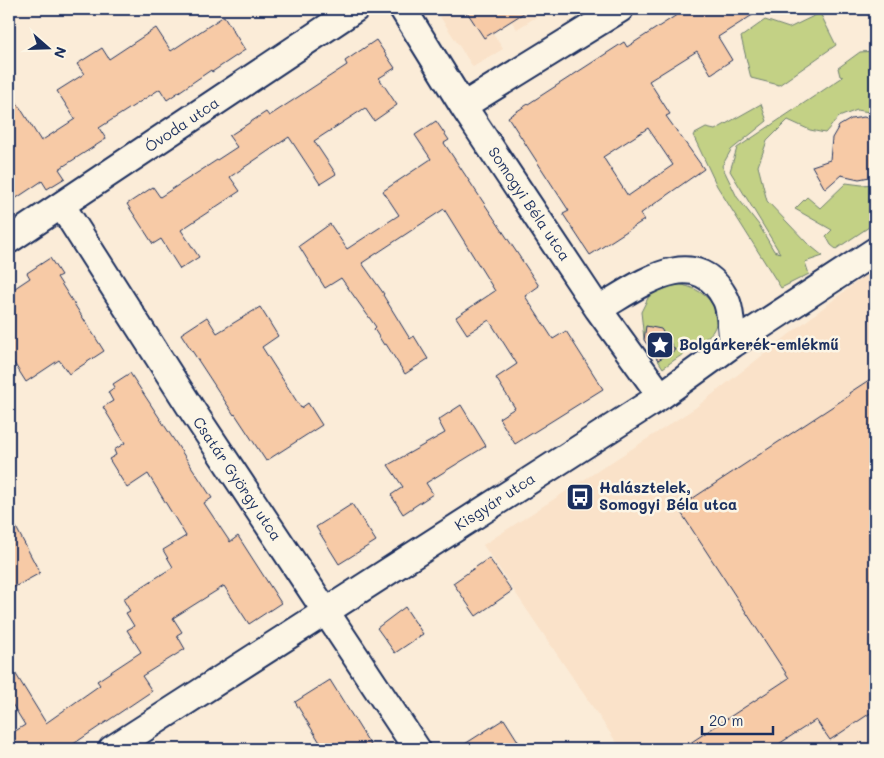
<svg xmlns="http://www.w3.org/2000/svg" width="884" height="758" font-family="Mali,sans-serif">
  <style>
    .built { fill: #fae2c9 }
    .green { fill: #c3d185; stroke: #6f8072 }
    .building { fill: #f7caa6; stroke: #1b2f5e; fill-rule: evenodd }
    .lines { fill: none; stroke-linecap: round; stroke-linejoin: round }
    .minor-casing { stroke: #1b2f5e; stroke-width: 30 }
    .minor { stroke: #fcf5e5; stroke-width: 26 }
    .labels { text-anchor: middle; stroke-width: 5; stroke-linejoin: round; paint-order: stroke }
    .street-label { font-size: 15px; fill: #1b2f5e; stroke: #fcf5e5 }
    .poi-label { font-size: 15px; font-weight: bold; fill: #1b2f5e; stroke: #fcf5e5; text-anchor: start }
  </style>
  <rect width="100%" height="100%" fill="#fbecd8"/>
  <filter id="ink" filterUnits="userSpaceOnUse"><feTurbulence type="fractalNoise" baseFrequency=".02" numOctaves="2"/><feDisplacementMap in="SourceGraphic" scale="10" xChannelSelector="R" yChannelSelector="G"/><feConvolveMatrix kernelMatrix="1 2 1 2 8 2 1 2 1" color-interpolation-filters="sRGB"/></filter>
  <g filter="url(#ink)">
    <!-- built -->
    <path class="built" d="M435 9H549L517 29 511 21 493 33 503 49 473 67Z
      M873 269 875 273V749H621L483 545 695 408Z"/>
    <!-- green -->
    <path class="green" d="M820 13 836 45 779 85 751 78 741 37 765 20 789 28Z
      M875 51V113L857 110 839 117 825 133 810 130 788 120 767 141 758 166 767 201 807 243 823 256 805 262 809 274 781 288 717 186 693 135 706 128 715 130 761 104 767 121 731 150 722 166 737 197 759 225 774 251 780 253 730 171 737 148 843 77 840 76 838 68 860 52Z
      M846 183 862 185 875 184V223L836 249 831 245 826 236 832 230 795 209 807 197 820 208Z
      M678 284C692 287 702 291 711 302 718 311 719 321 713 331 709 338 672 361 663 368L644 339 641 312 649 296 662 287Z"/>
    <!-- building -->
    <path class="building" d="M465 9H530L484 38Z
      M686 9H762L718 37 732 60 711 74 697 51 649 81 670 114 666 116 704 169 640 214 644 220 590 255 563 214 569 211 508 117 624 42 627 47ZM648 128 673 165 628 196 603 157Z
      M224 16 245 50 212 72 211 70 167 100 160 89 99 128 106 139 59 169 65 178 47 189 42 181 9 203V90L41 141 75 119 57 91 84 74 77 64 102 48 109 59 156 28 171 51Z
      M376 40 395 68 379 78 397 105 374 121 365 108 314 141 336 174 320 184 289 137 230 177 240 191 181 230 199 257 180 269 161 239 153 244 127 204 153 187 160 197 237 147 229 136 266 112 269 116 347 65 345 61Z
      M864 117 875 121V176L859 179 841 175 825 189 812 166 830 160 832 138 839 126 851 119Z
      M436 121 449 140 444 143 539 286 525 296 553 339 566 331 603 389 515 444 499 418 515 408 496 378 517 364 489 320 467 334 456 317 495 291 444 209 362 263 384 294 383 295 410 339 414 336 428 359 405 374 386 344 384 345 374 329 376 327 341 278 325 288 299 246 330 224 347 249 399 215 383 191 431 159 415 135Z
      M50 258 61 275 57 277 104 351 69 374 59 360 26 382 9 355V292L30 278 27 273Z
      M260 307 278 336 262 347 301 408 308 403 322 425 266 461 235 414 234 415 181 334 207 317 217 333Z
      M646 326 661 329 675 350 658 360 644 340Z
      M130 373 212 498 204 503 230 542 238 536 281 603 249 624 224 586 173 618 182 632 177 635 185 649 142 676 152 691 66 749H9V735L25 725 9 699V663L46 723 100 685 97 681 141 652 127 630 134 626 126 613 130 611 123 599 173 567 163 550 186 536 148 474 127 488 109 459 116 455 114 450 125 443 103 407 113 401 108 392 115 387 113 384Z
      M875 376V710L830 740 816 720 771 749H681L789 678 678 508 850 395 849 393Z
      M461 405 486 446 426 483 433 494 403 514 391 495 403 487 388 465 445 433 438 420Z
      M352 504 376 541 339 564 316 527Z
      M9 514 40 573 9 590Z
      M489 558 512 591 476 616 453 583Z
      M405 607 423 634 395 653 377 628Z
      M330 680 373 749H324L295 702Z
      M504 719 523 749H457Z"/>
    <g class="lines">
      <!-- minor casing -->
      <g class="minor-casing">
        <path id="minor" d="M403 9 463 106 598 309 661 396
          M463 106 620 9
          M62 206 194 413 417 749
          M9 240 355 9
          M598 309C636 288 694 240 725 298 731 308 731 331 733 344
          M112 749 661 396 733 344 875 251"/>
      </g>
      <!-- minor -->
      <use href="#minor" class="minor"/>
    </g>
  </g>
  <!-- icons -->
  <defs>
    <g id="sight-square" transform="scale(1.4375)"><rect x="-9" y="-9" width="18" height="18" rx="4" fill="#1b2f5e" stroke="#fcf5e5"/><path d="M0-6L1.8-2.2L6-1.7L2.9 1.2L3.7 5.4L0 3.3L-3.7 5.4L-2.9 1.2L-6-1.7L-1.8-2.2Z" fill="#fff"/></g>
    <g id="bus-square" transform="scale(1.4375)"><rect x="-9" y="-9" width="18" height="18" rx="4" fill="#1b2f5e" stroke="#fcf5e5"/><path d="M-5-6H5V4H4V6H2V4H-2V6H-4V4H-5ZM-3.5-4V0h7V-4ZM-3.5 1.2v1.5H-2V1.2ZM2 1.2v1.5H3.5V1.2Z" fill="#fff"/></g>
  </defs>
  <g fill-rule="evenodd">
    <use href="#sight-square" x="660" y="345"/>
    <use href="#bus-square" x="580" y="497"/>
  </g>
  <g class="labels">
    <!-- street labels -->
    <g class="street-label">
      <text transform="translate(182 125) rotate(-34)" y="5">Óvoda utca</text>
      <text transform="translate(529 204) rotate(56)" y="5">Somogyi Béla utca</text>
      <text transform="translate(237 479) rotate(56)" y="5">Csatár György utca</text>
      <text transform="translate(495 502) rotate(-33)" y="5">Kisgyár utca</text>
    </g>
    <!-- poi labels -->
    <g class="poi-label">
      <text x="679" y="350">Bolgárkerék-emlékmű</text>
      <text x="599" y="493">Halásztelek,<tspan x="599" dy="17">Somogyi Béla utca</tspan></text>
    </g>
  </g>
  <!-- margin -->
  <rect width="884" height="758" fill="none" stroke="#fcf5e5" stroke-width="30"/>
  <rect x="15" y="15" width="854" height="728" fill="none" stroke="#1b2f5e" stroke-width="2" filter="url(#ink)"/>
  <!-- north arrow -->
  <g transform="translate(48 48) rotate(110)" stroke="#fcf5e5" stroke-width="4" paint-order="stroke">
  <path d="M0-4L9 19L0 12L-9 19Z" fill="#1b2f5e"/>
  <text y="-8" font-size="14" font-weight="bold" text-anchor="middle" fill="#1b2f5e">N</text>
  </g>
  <!-- scale -->
  <path d="M702 726v8h71v-8" fill="none" stroke="#1b2f5e" stroke-width="2.5"/>
  <text x="709" y="726" font-size="15" fill="#1b2f5e" stroke="#fcf5e5" stroke-width="4" paint-order="stroke">20 m</text>
</svg>
